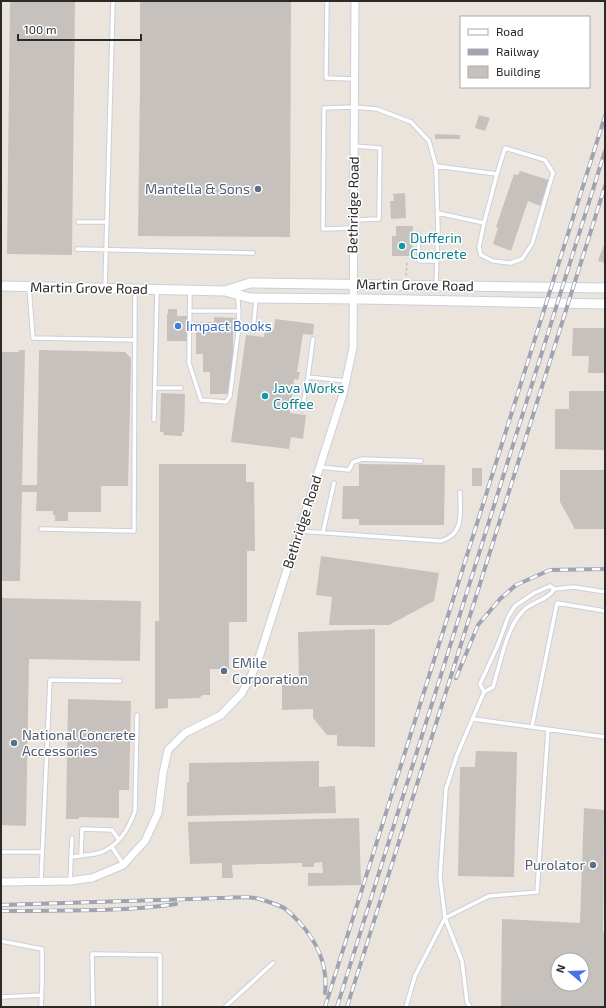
<svg xmlns="http://www.w3.org/2000/svg" width="606" height="1008" font-family="'Exo 2',sans-serif">
  <style>
    .building { fill: #c6c1bc; fill-rule: evenodd }
    .lines { fill: none; stroke-linecap: round; stroke-linejoin: round }
    .lane-casing { stroke: #cbcfda; stroke-width: 5.5 }
    .street-casing { stroke: #cbcfda; stroke-width: 9 }
    .secondary-casing { stroke: #cbcfda; stroke-width: 11 }
    .path { stroke: #c3c3c3; stroke-width: 1.5; stroke-dasharray: 3 2; stroke-linecap: butt }
    .lane { stroke: #fff; stroke-width: 3.5 }
    .street { stroke: #fff; stroke-width: 7 }
    .secondary { stroke: #fff; stroke-width: 9 }
    .rail-casing { stroke: #a0a4b2; stroke-width: 4 }
    .rail { stroke: #fff; stroke-width: 2.5; stroke-dasharray: 8; stroke-linecap: butt }
    .service-dot { fill: #5c6f8a; stroke: #fff; stroke-width: 1.5 }
    .culture-dot { fill: #0f9aa8; stroke: #fff; stroke-width: 1.5 }
    .shop-dot { fill: #3f7fe0; stroke: #fff; stroke-width: 1.5 }
    .labels { text-anchor: middle; stroke-width: 3; stroke-linejoin: round; paint-order: stroke }
    .service-label { font-size: 14px; fill: #4e5e75; stroke: #fff; text-anchor: end }
    .street-label { font-size: 14px; fill: #2a2a2a; stroke: #fff }
    .culture-label { font-size: 14px; fill: #0d838f; stroke: #fff; text-anchor: start }
    .shop-label { font-size: 14px; fill: #366cbe; stroke: #fff; text-anchor: start }
  </style>
  <rect width="100%" height="100%" fill="#ebe4dd"/>
  <!-- building -->
  <path class="building" d="M10 1H75L72 255 7 254Z
    M140 1H291L290 237 138 236 140 85Z
    M479 115 490 118 485 131 475 128Z
    M435 134 460 135V139H435Z
    M520 171 549 180 540 206 528 201 511 251 493 244 498 228 496 227 514 174 518 175Z
    M405 193 406 218 391 219 390 201H394L393 194Z
    M396 226H413L412 256H392V236H396Z
    M605 242V263L598 261Z
    M168 309H177V316H188L187 341H167V314H168Z
    M214 317 236 318V333H233V360L229 394H210V372H203V354H196V322H214Z
    M275 319 314 324 313 335 303 334 297 372H300L298 380 294 379 290 413 306 415 303 439 291 437 289 449 231 442 246 335 264 337 265 328 274 329Z
    M573 328H605V373H588L589 356H572Z
    M19 350H25L22 485H37L39 350 125 352 131 358 128 486H101V512H68V521H55V515H53V511H36L37 492H22L20 581H1V352H19Z
    M569 391H605V450L555 449V409H569Z
    M161 393 185 394 184 432H182V436L163 435 164 432H160Z
    M159 464H246V482H254L255 551H247V622H229V669H210V695H203L199 698 168 699V708L155 709V621H159Z
    M359 464 445 465 444 525H359V519H342L343 486H359Z
    M472 468H482V486H472Z
    M560 470H605V529H575L560 502Z
    M321 556 439 573 434 601 389 625H329L332 597 316 595Z
    M1 598 141 601 140 661 29 659 26 826 1 825Z
    M375 629V747L337 746V735H327L313 718V709L282 710V682L299 681 298 632Z
    M68 699 131 701 129 790H119V818L79 817V819H66Z
    M476 751 517 752 514 877 458 876 460 767H475Z
    M319 761V787L335 786 336 813 187 816V782H189V763Z
    M584 808 604 810 603 932H605V1007H501L502 919 580 923ZM558 960H582V984H558Z
    M359 818 361 885 308 886V873H323L322 862 314 863V867H302V863L232 865 233 878H222V863L190 864 188 822Z"/>
  <g class="lines">
    <!-- lane casing -->
    <g class="lane-casing">
      <path id="lane" d="M327 1 326 78 354 79
        M436 166 497 174 484 223 438 213
        M354 220 379 219 380 148 354 146
        M78 222H107
        M484 223 479 247 481 255 493 261 510 263 522 259 532 244 553 173 545 160 505 148 497 174
        M353 228 323 229 324 108 354 107 377 109 411 122 429 141 436 166 438 230 436 285
        M418 233 419 261H437
        M77 249 253 253
        M29 287 33 338 135 340
        M105 287 113 1
        M190 291 189 363 201 400 226 402 230 396 239 325 238 296
        M189 311H239
        M253 332 256 299
        M313 339 308 377 346 381
        M155 388H181
        M302 410 308 377
        M154 420 157 290
        M320 467 349 470 353 462 363 459 421 461
        M41 529 134 531 135 290
        M299 531 441 541C465 534 460 512 460 492
        M323 532 334 483
        M550 586 554 589C549 600 530 602 522 612 506 629 500 665 493 687L484 692 480 684 497 647 508 617 515 606 534 593Z
        M554 589 574 587 605 592
        M473 719 605 737
        M532 726 557 603 605 611
        M112 847 123 864
        M1 852H42
        M81 856 82 829 112 830 119 840
        M71 857C80 856 90 855 99 853 119 846 128 830 135 811L137 715
        M41 881 50 680 120 681
        M70 881 72 838
        M1 941 42 949V984L41 1007
        M1 997 42 995
        M93 1007 92 954 160 955V1007
        M225 1007 273 963
        M406 1007 415 976 445 918 489 896 537 892 548 729
        M470 1007 467 1002 462 961 445 918 440 877 446 789 457 755 484 692"/>
    </g>
    <!-- street casing -->
    <g class="street-casing">
      <path id="street" d="M1 882 70 881 92 878 123 865 145 841 158 813 163 773 168 750 185 733 221 715 242 693 257 664 343 394 353 348 355 1"/>
    </g>
    <!-- secondary casing -->
    <g class="secondary-casing">
      <path id="secondary" d="M1 286 225 291 250 298 362 299 605 304
        M225 291 250 283 605 288"/>
    </g>
    <!-- path -->
    <path class="path" d="M406 276 407 263"/>
    <!-- lane -->
    <use href="#lane" class="lane"/>
    <!-- street -->
    <use href="#street" class="street"/>
    <!-- secondary -->
    <use href="#secondary" class="secondary"/>
    <!-- rail casing -->
    <g class="rail-casing">
      <path id="rail" d="M456 678 478 625 500 599 516 585 550 570 605 569
        M1 905 221 898C231 898 246 896 255 898 261 899 279 905 284 908 290 912 295 918 300 923 318 943 328 966 325 993
        M1 911H10C65 910 121 912 176 904
        M325 1007 605 116
        M337 1007 605 151
        M347 1007 605 186"/>
    </g>
    <!-- rail -->
    <use href="#rail" class="rail"/>
  </g>
  <!-- markers -->
  <g class="service-dot">
    <circle cx="258" cy="189" r="4"/>
    <circle cx="224" cy="671" r="4"/>
    <circle cx="14" cy="743" r="4"/>
    <circle cx="593" cy="865" r="4"/>
  </g>
  <g class="culture-dot">
    <circle cx="402" cy="246" r="4"/>
    <circle cx="265" cy="396" r="4"/>
  </g>
  <circle class="shop-dot" cx="178" cy="326" r="4"/>
  <g class="labels">
    <!-- service labels -->
    <g class="service-label">
      <text x="250" y="194">Mantella &amp; Sons</text>
      <text x="232" y="668" text-anchor="start">EMile<tspan x="232" dy="16">Corporation</tspan></text>
      <text x="22" y="740" text-anchor="start">National Concrete<tspan x="22" dy="16">Accessories</tspan></text>
      <text x="585" y="870">Purolator</text>
    </g>
    <!-- street labels -->
    <g class="street-label">
      <text transform="translate(353 205) rotate(-89)" y="5">Bethridge Road</text>
      <text transform="translate(415 285) rotate(1)" y="5">Martin Grove Road</text>
      <text transform="translate(89 288) rotate(1)" y="5">Martin Grove Road</text>
      <text transform="translate(302 522) rotate(-72)" y="5">Bethridge Road</text>
    </g>
    <!-- culture labels -->
    <g class="culture-label">
      <text x="410" y="243">Dufferin<tspan x="410" dy="16">Concrete</tspan></text>
      <text x="273" y="393">Java Works<tspan x="273" dy="16">Coffee</tspan></text>
    </g>
    <!-- shop labels -->
    <g class="shop-label">
      <text x="186" y="331">Impact Books</text>
    </g>
  </g>
  <!-- border -->
  <rect width="606" height="1008" fill="none" stroke="#2a2a2a" stroke-width="4"/>
  <!-- legend -->
  <rect x="460" y="16" width="130" height="72" fill="#ffffff" stroke="#aaaaaa"/>
  <rect x="468" y="29" width="20" height="6" fill="#ffffff" stroke="#aaaaaa"/>
  <text x="496" y="36" font-size="12" fill="#2a2a2a">Road</text>
  <rect x="468" y="49" width="20" height="6" fill="#a0a4b2" stroke="#aaaaaa"/>
  <text x="496" y="56" font-size="12" fill="#2a2a2a">Railway</text>
  <rect x="468" y="66" width="20" height="12" fill="#c6c1bc" stroke="#aaaaaa"/>
  <text x="496" y="76" font-size="12" fill="#2a2a2a">Building</text>
  <!-- north arrow -->
  <g transform="translate(570 972) rotate(289)"><circle r="19" fill="#ffffff" stroke="#aaaaaa"/>
  <path d="M0-3L7 15L0 10L-7 15Z" fill="#4872ec"/>
  <text y="-6" font-size="11" font-weight="bold" text-anchor="middle" fill="#2a2a2a">N</text>
  </g>
  <!-- scale -->
  <path d="M18 34v6h123v-6" fill="none" stroke="#2a2a2a" stroke-width="2"/>
  <text x="24" y="34" font-size="12" fill="#2a2a2a" stroke="#ffffff" stroke-width="3" paint-order="stroke">100 m</text>
</svg>
